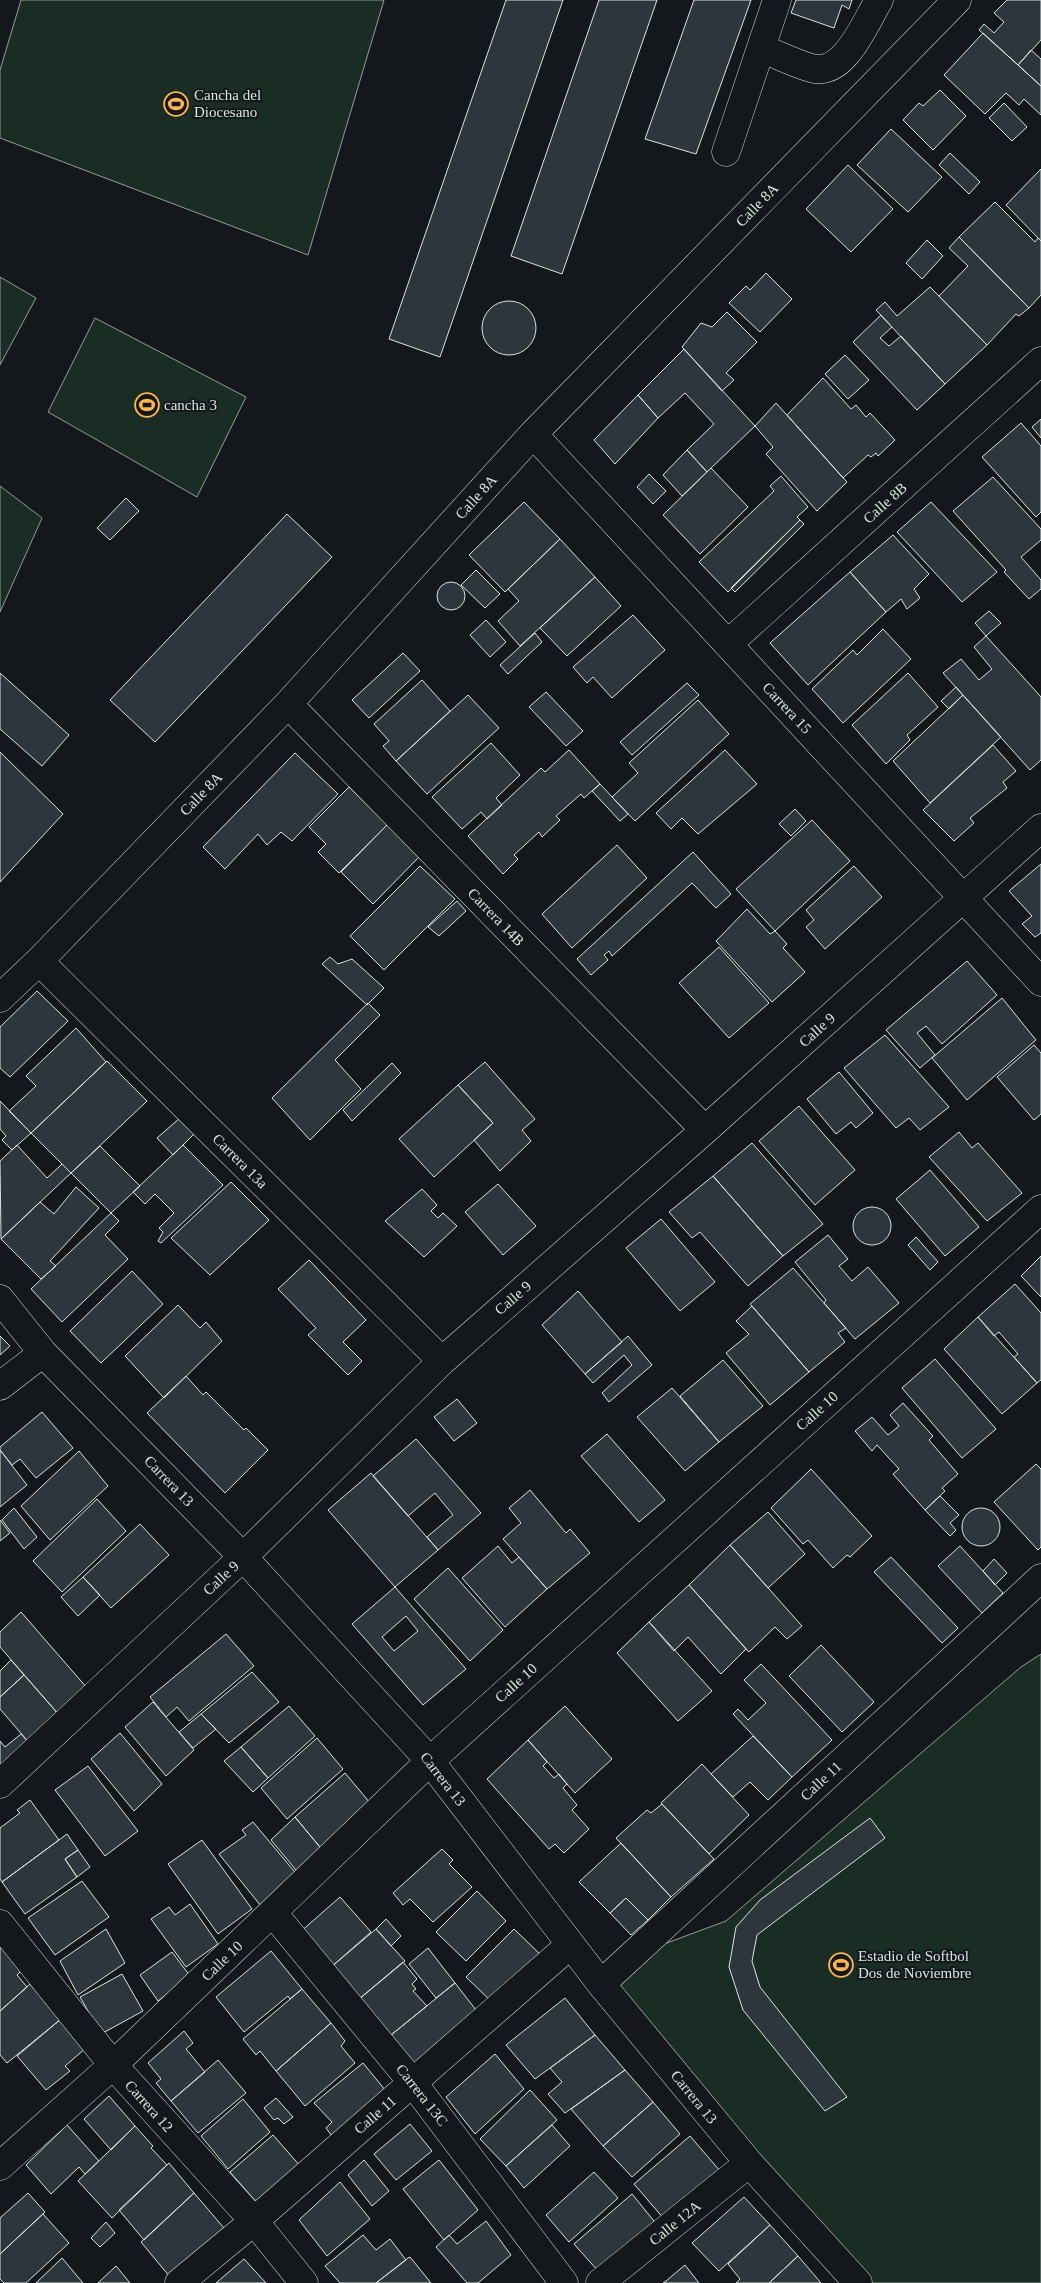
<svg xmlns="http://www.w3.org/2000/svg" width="1041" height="2283" font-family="Georgia,serif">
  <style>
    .green { fill: #1a2d24; stroke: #939e99 }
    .building { fill: #2c363c; stroke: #d8e6dc; fill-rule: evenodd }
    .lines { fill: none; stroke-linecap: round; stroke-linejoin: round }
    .minor-casing { stroke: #d8e6dc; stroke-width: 29 }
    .minor { stroke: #14181c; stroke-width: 28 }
    .labels { text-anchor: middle; stroke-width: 4; stroke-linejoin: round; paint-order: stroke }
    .poi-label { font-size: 15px; fill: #d8e6dc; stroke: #14181c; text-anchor: start }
    .street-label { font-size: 15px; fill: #d8e6dc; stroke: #14181c }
  </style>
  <rect width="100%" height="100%" fill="#14181c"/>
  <!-- green -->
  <path class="green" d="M21 0H384L308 255 0 138V70Z
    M0 277 36 298 0 365Z
    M95 318 246 397 197 497 48 412Z
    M0 486 42 518 0 612Z
    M1041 1654V2283H868L616 1985 664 1944 726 1921 1021 1667Z"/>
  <!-- building -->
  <path class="building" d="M506 0H563L440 357 389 339Z
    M599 0H657L562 274 511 256Z
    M694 0H751L696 154 645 139Z
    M796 0H852L849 9 842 5 834 28 791 13Z
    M1007 0H1041V40L1018 65 979 30 984 24 994 33 1004 22 994 13Z
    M983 33 1041 86V115L1024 99 1019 105 1006 93 985 114 944 75Z
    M1031 50 1041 59V86L1018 65Z
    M940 90 966 116 933 150 903 120 919 103 923 106Z
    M1004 103 1027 127 1012 141 989 118Z
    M891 129 942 177 908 212 857 165Z
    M950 153 980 182 969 194 939 165Z
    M848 165 893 209 851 252 806 209Z
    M1041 169V241L1006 205Z
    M995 202 1035 242 1038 238 1041 241V295L1029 308 959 237Z
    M959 237 1029 308 1019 316 1016 314 987 345 939 296 968 266 949 248Z
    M927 240 943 256 922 279 906 263Z
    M766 273 792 299 760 332 729 303 746 286 750 290Z
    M930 287 987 345 945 384 876 310 885 302 897 316Z
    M482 328a27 27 0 1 1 54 0a27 27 0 1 1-54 0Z
    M727 312 757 342 726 373 734 380 722 391 682 347 701 323 712 327Z
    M881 315 892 327 880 338 889 346 901 336 945 384 917 410 853 342Z
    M684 349 755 426 707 472 687 450 714 424 685 393 658 418 638 395Z
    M845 355 869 380 848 399 825 374Z
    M823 378 851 409 856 405 866 417 870 413 895 440 878 456 876 453 871 457 868 455 843 478 787 415Z
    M638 395 658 418 615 464 594 440Z
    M776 403 847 482 817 511 766 454 773 447 755 426Z
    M1041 419V438L1032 427Z
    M1021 423 1041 446V512L1036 517 982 457Z
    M687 450 707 472 682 496 663 475Z
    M711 468 748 507 700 554 663 515Z
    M649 474 666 491 653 504 637 487Z
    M781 476 808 507 797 517 800 520 728 592 699 562 774 491 770 486Z
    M993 477 1041 529V540L1021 557 1041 580V589L1029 599 1004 572 1006 570 953 511Z
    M126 498 139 511 110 540 97 528Z
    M524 502 560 539 505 592 469 555Z
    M931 502 997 572 962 602 897 532Z
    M287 514 332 557 155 742 110 700Z
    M800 520 804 524 735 592 731 588Z
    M893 535 929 574 914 589 920 598 907 609 901 599 886 612 850 572Z
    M560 539 595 577 520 646 498 621 519 601 508 589Z
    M476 570 500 594 485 608 461 585Z
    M850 572 886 612 808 685 770 643Z
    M595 577 621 606 567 656 540 628Z
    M437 596a14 14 0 1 1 28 0a14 14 0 1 1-28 0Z
    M989 611 1001 623 986 636 975 623Z
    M633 615 665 650 612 698 593 677 587 683 573 667Z
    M486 620 506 642 490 657 470 635Z
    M883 629 911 659 843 723 812 689 853 650 857 655Z
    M535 633 542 642 508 674 500 665Z
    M986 636 1041 697V760L1030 770 943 673 961 659 979 680 992 669 974 647Z
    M403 653 420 671 369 718 352 700Z
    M0 673 69 735 42 766 0 729Z
    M908 673 938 707 907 735 910 740 886 764 852 725Z
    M422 680 450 711 396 761 383 746 389 741 374 724Z
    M687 683 699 695 632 755 620 742Z
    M956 687 963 695 949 709 941 701Z
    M546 692 583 731 566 746 529 707Z
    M468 695 499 728 427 794 396 761Z
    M963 695 1001 737 930 803 893 761Z
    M698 700 729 734 635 821 612 797 638 773 629 763Z
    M491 743 520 775 496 798 502 805 487 819 481 812 462 829 432 797Z
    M993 745 1016 771 1003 782 1007 788 970 818 974 823 954 841 923 810Z
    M569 750 600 784 584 798 581 794 556 816 560 820 542 837 539 832 514 855 518 859 503 874 468 836 541 768 545 772Z
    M725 750 757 784 698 834 682 818 671 829 656 813Z
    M0 752 63 814 0 882Z
    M295 753 338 794 292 841 281 832 267 845 258 834 225 869 203 847Z
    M600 784 628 814 620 821 592 791Z
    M349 787 387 825 339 873 318 852 326 844 309 827Z
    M795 809 806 821 791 836 779 824Z
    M812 820 850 861 775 931 736 889Z
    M387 825 420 856 373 904 341 872Z
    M617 845 647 878 572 948 542 914Z
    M693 852 731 894 716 908 692 883 612 956 609 951 604 955 608 960 591 975 577 959Z
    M1041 864V933L1035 937 1022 924 1032 916 1009 891Z
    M420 866 455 899 384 970 350 936Z
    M854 866 882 897 825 949 806 927 814 920 806 910Z
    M457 901 466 911 439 936 428 927Z
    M747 909 770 934 775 931 787 944 783 948 805 972 772 1002 716 941Z
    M719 947 769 1003 729 1038 679 983Z
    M330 957 338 964 352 959 384 988 367 1005 322 964Z
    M967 961 997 995 942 1044 926 1026 917 1033 935 1055 920 1068 886 1030Z
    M37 991 68 1021 10 1077 0 1068V1027Z
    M1002 998 1036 1040 967 1100 932 1058Z
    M368 1003 380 1015 335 1060 361 1089 310 1140 272 1098Z
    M76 1028 106 1062 31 1133 9 1111 36 1086 26 1076Z
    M885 1035 949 1107 920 1130 909 1118 896 1128 844 1068Z
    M1034 1045 1041 1053V1114L1034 1120 997 1077Z
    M107 1061 147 1101 71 1173 31 1133Z
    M485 1062 535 1119 522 1130 531 1141 500 1171 474 1140 493 1123 458 1085Z
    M392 1063 401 1073 352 1121 343 1110Z
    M839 1072 873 1113 856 1128 851 1122 836 1134 807 1099Z
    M458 1085 493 1123 434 1177 399 1139Z
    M0 1101 31 1133 12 1150 2 1140 6 1136 0 1129Z
    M799 1106 855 1170 815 1205 759 1141Z
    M180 1118 195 1133 173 1155 157 1138Z
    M959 1132 972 1148 978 1143 1022 1193 987 1221 929 1157Z
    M752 1143 823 1224 783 1256 713 1176Z
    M17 1145 47 1178 62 1164 71 1173 1 1239 0 1161Z
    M183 1145 223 1185 161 1243 158 1241 163 1232 159 1228 174 1213 155 1194 145 1204 133 1192Z
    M100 1146 140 1186 111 1213 71 1173Z
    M930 1170 979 1227 945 1256 896 1199Z
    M713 1176 783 1256 748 1286 700 1232 692 1238 669 1212Z
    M231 1182 269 1220 210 1275 171 1238Z
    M498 1184 536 1226 503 1255 465 1212Z
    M76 1187 99 1208 50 1261 56 1266 41 1279 1 1239 40 1202 54 1214Z
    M422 1189 437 1205 431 1211 438 1218 443 1213 457 1226 424 1257 385 1221Z
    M853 1226a19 19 0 1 1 38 0a19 19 0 1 1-38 0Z
    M111 1213 119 1221 105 1235 128 1259 62 1322 31 1289Z
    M661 1219 715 1282 680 1311 626 1248Z
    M828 1235 848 1259 839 1266 852 1281 868 1267 899 1303 855 1339 824 1303 826 1300 795 1262Z
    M916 1237 938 1262 930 1270 908 1245Z
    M1041 1256V1297L1021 1276Z
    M309 1260 366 1320 343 1342 362 1361 348 1375 308 1335 316 1328 278 1289Z
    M793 1268 846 1328 838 1333 845 1342 809 1372 750 1304Z
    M132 1271 163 1304 101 1363 70 1331Z
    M1015 1284 1041 1313V1380L1037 1383 1014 1357 1018 1354 999 1332 994 1336 978 1317Z
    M578 1291 622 1342 585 1374 542 1325Z
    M178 1305 200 1328 206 1322 222 1341 164 1398 125 1356Z
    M752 1306 809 1372 770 1405 726 1353 749 1334 736 1321Z
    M978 1317 1037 1383 1002 1414 944 1349Z
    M0 1336 10 1346 0 1355Z
    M628 1336 652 1365 609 1402 602 1393 632 1365 624 1355 593 1383 585 1374Z
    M935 1359 996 1429 962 1458 902 1388Z
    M723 1360 763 1406 719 1442 680 1396Z
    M186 1376 203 1395 206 1392 244 1430 246 1428 268 1450 225 1493 147 1413Z
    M672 1388 719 1442 685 1471 637 1417Z
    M457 1399 477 1423 454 1441 434 1417Z
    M903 1403 933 1436 929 1440 958 1474 942 1488 945 1491 925 1510 893 1474 899 1469 877 1445 872 1451 855 1431 872 1417 888 1435 899 1426 890 1415Z
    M42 1412 73 1448 36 1478 20 1459 12 1465 0 1450V1447Z
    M607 1434 665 1500 639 1522 581 1456Z
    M416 1439 481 1513 438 1550 427 1537 453 1515 435 1493 408 1516 373 1476Z
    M0 1450 27 1485 0 1507Z
    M79 1451 108 1486 50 1540 21 1506Z
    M1036 1464 1041 1469V1547L1038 1550 994 1502Z
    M811 1469 872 1536 850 1557 847 1555 833 1568 808 1540 803 1544 771 1508Z
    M371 1473 438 1550 395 1587 328 1510Z
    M530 1490 566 1533 570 1529 590 1553 547 1589 503 1539 521 1523 509 1508Z
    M940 1496 959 1515 950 1523 956 1530 950 1536 925 1510Z
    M97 1499 126 1531 62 1592 33 1561Z
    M14 1508 37 1537 24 1549 2 1520Z
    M962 1527a19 19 0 1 1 38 0a19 19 0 1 1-38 0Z
    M768 1512 805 1554 768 1588 730 1545Z
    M0 1520 10 1533 0 1541Z
    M140 1524 169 1555 111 1608 83 1577Z
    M730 1545 802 1626 787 1639 775 1627 749 1652 689 1585Z
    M498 1546 512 1563 519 1557 547 1589 505 1627 462 1578Z
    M960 1546 1003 1593 982 1613 938 1566Z
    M891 1557 958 1628 942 1643 874 1572Z
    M994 1559 1007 1573 995 1585 983 1571Z
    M448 1568 503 1630 470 1661 414 1599Z
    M83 1577 100 1595 78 1616 61 1597Z
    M689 1585 746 1649 721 1674 688 1637 674 1651 649 1622Z
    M395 1587 466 1669 423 1705 352 1624ZM406 1616 418 1631 394 1651 382 1637Z
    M21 1612 88 1689 60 1716 0 1647V1632Z
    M649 1622 712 1691 678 1721 617 1653Z
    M226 1634 254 1666 189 1721 177 1707 166 1717 150 1697Z
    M821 1645 874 1702 842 1732 789 1676Z
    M11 1660 24 1675 0 1697V1671Z
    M761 1664 832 1740 792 1777 733 1714 738 1709 748 1720 766 1703 744 1680Z
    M252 1672 279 1702 229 1743 201 1714Z
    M24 1675 60 1716 32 1746 0 1709V1697Z
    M153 1702 194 1750 166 1776 125 1727Z
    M289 1706 315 1736 268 1778 241 1747Z
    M565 1706 612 1759 575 1793 528 1740Z
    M201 1714 216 1729 193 1748 179 1732Z
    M120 1733 162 1784 134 1811 91 1759Z
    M21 1734 32 1746 0 1771V1741L5 1747Z
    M753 1736 792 1777 768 1800 750 1782 733 1797 711 1774Z
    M317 1738 343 1769 287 1819 261 1788Z
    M528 1740 547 1762 543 1766 554 1778 559 1774 567 1784 563 1788 577 1805 572 1810 589 1829 564 1853 555 1844 549 1849 487 1779Z
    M241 1747 268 1778 253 1792 224 1761Z
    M702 1764 749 1815 709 1854 661 1803Z
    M88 1766 138 1831 105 1856 55 1790Z
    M345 1773 376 1810 329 1858 295 1817Z
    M30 1800 59 1840 2 1882 0 1879V1828L20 1813 17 1810Z
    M662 1804 714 1859 671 1897 616 1838 647 1810 651 1813Z
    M295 1817 329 1858 301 1876 271 1840Z
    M870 1818 885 1838 757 1935 752 1961 760 1987 847 2097 825 2111 743 2010 729 1967 736 1927 760 1900Z
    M253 1822 299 1877 261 1906 219 1854 246 1835 242 1830Z
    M67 1834 78 1850 65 1859 77 1877 25 1914 2 1882Z
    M202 1840 252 1909 218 1934 168 1864Z
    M621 1843 671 1897 648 1920 626 1898 610 1913 579 1882Z
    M442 1849 453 1860 449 1864 472 1887 433 1922 410 1899 403 1905 393 1893Z
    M78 1850 90 1867 77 1877 65 1859Z
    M82 1881 109 1917 55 1955 28 1918Z
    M477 1891 506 1921 466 1961 436 1932Z
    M340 1897 371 1932 330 1968 298 1934Z
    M626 1898 648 1920 631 1935 610 1913Z
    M190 1904 218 1944 186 1967 151 1919 169 1907 175 1915Z
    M386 1919 401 1936 391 1946 376 1929Z
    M106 1929 125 1963 78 1995 60 1961Z
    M376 1929 405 1961 358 2000 330 1968Z
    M514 1929 544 1958 496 2006 466 1977Z
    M2 1945 22 1970 17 1975 27 1987 0 2011V1947Z
    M428 1948 455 1983 436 1998 409 1964Z
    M271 1951 302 1989 290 1999 288 1996 244 2032 216 1997Z
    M172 1952 190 1976 158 2001 140 1975Z
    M403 1962 417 1979 412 1984 416 1989 413 1991 427 2006 391 2035 359 1999Z
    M122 1974 143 2011 101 2034 80 1997Z
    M455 1983 483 2019 419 2071 391 2035Z
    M30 1984 61 2019 7 2063 0 2055V2011Z
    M302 1989 331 2023 276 2071 260 2051 256 2055 243 2039Z
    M565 1998 595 2035 535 2079 506 2045Z
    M61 2019 86 2048 65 2066 70 2071 46 2090 17 2056Z
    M331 2023 345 2041 341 2046 355 2063 305 2106 276 2071Z
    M184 2031 193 2043 186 2049 205 2072 171 2101 156 2083 161 2079 148 2063Z
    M595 2035 625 2070 565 2113 548 2094 562 2082 550 2068Z
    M495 2054 524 2089 475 2134 446 2097Z
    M218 2060 246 2093 198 2133 171 2101Z
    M363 2063 390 2096 335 2140 326 2128 332 2122 314 2103Z
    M625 2070 653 2102 603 2146 571 2109Z
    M530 2090 557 2120 506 2166 480 2139Z
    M109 2096 135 2126 111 2150 84 2119Z
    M276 2098 293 2117 284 2124 278 2118 274 2120 264 2108Z
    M243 2099 270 2132 228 2169 201 2136Z
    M653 2102 680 2134 632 2177 603 2146Z
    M410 2124 432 2151 396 2180 374 2154Z
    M67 2125 99 2161 85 2174 79 2167 51 2194 26 2165Z
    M552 2125 570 2146 524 2188 506 2166Z
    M135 2126 153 2146 151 2148 167 2165 112 2218 78 2181Z
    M273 2135 301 2167 258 2204 230 2172Z
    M690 2136 720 2171 665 2220 634 2184Z
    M364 2160 389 2191 372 2206 348 2175Z
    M439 2160 478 2210 444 2240 403 2189Z
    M169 2163 194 2193 144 2240 119 2210Z
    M594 2172 618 2198 569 2242 546 2215Z
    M340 2182 370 2219 327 2256 299 2220Z
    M28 2193 45 2212 0 2254V2218Z
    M194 2193 224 2228 170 2277 141 2242Z
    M632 2194 658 2226 599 2272 574 2244Z
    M744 2197 770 2225 719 2271 692 2243Z
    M43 2214 69 2243 26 2283H4L0 2279V2254Z
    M486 2221 511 2255 478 2283H467L436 2247 449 2235 457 2244Z
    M106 2222 115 2233 100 2247 91 2238Z
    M770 2225 798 2256 769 2283H736L740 2279 728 2264Z
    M363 2235 376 2250 390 2239 406 2260 376 2283H340L325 2266Z
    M798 2256 821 2283H769Z
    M410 2257 431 2283H376L408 2258Z
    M62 2258 83 2283H36Z
    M244 2259 266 2283H216Z
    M685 2265 699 2283H663L666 2281Z
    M116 2266 130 2283H98Z"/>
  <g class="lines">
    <!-- minor casing -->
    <g class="minor-casing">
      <path id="minor" d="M761 48C778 55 794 63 811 68 844 78 865 23 879 0
        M726 152 777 0
        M533 434 1041 982
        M728 644 1041 361
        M288 704 705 1130
        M39 961 442 1361
        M0 998 39 961 288 704 533 434 957 0
        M0 1299 43 1353 243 1557 430 1761 601 1984 749 2163 858 2283
        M0 1386 43 1353
        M0 1784 243 1557 442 1361 705 1130 1041 828
        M273 1913 413 2083 564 2283
        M0 1924 113 2065 254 2221 304 2283
        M601 1984 1041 1578
        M0 2166 113 2065 430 1761 1041 1209
        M179 2283 254 2221 570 1945
        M600 2283 749 2163"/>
    </g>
    <!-- minor -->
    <use href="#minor" class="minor"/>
  </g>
  <!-- icons -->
  <defs>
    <g id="stadium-ring" transform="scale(1.25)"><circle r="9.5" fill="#14181c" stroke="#ffb74d" stroke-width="1.5"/><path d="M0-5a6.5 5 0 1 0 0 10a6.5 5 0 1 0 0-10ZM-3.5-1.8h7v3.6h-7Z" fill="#ffb74d"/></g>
  </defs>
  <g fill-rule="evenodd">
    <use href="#stadium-ring" x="176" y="104"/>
    <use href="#stadium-ring" x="147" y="405"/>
    <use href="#stadium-ring" x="841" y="1965"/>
  </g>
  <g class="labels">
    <!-- poi labels -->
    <g class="poi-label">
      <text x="194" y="100">Cancha del<tspan x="194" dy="17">Diocesano</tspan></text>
      <text x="164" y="410">cancha 3</text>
      <text x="858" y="1961">Estadio de Softbol<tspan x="858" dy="17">Dos de Noviembre</tspan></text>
    </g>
    <!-- street labels -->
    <g class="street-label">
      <text transform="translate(757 205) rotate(-46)" y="5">Calle 8A</text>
      <text transform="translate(476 497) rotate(-48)" y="5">Calle 8A</text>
      <text transform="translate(885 503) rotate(-42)" y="5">Calle 8B</text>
      <text transform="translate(787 708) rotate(47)" y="5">Carrera 15</text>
      <text transform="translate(201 794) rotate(-46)" y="5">Calle 8A</text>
      <text transform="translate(496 917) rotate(46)" y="5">Carrera 14B</text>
      <text transform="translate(817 1030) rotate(-42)" y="5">Calle 9</text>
      <text transform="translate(240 1161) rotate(45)" y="5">Carrera 13a</text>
      <text transform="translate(513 1298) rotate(-41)" y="5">Calle 9</text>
      <text transform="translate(817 1411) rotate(-42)" y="5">Calle 10</text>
      <text transform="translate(169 1481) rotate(46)" y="5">Carrera 13</text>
      <text transform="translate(221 1578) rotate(-43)" y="5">Calle 9</text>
      <text transform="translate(516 1683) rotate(-42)" y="5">Calle 10</text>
      <text transform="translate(443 1779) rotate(52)" y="5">Carrera 13</text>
      <text transform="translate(821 1781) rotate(-43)" y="5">Calle 11</text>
      <text transform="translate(222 1961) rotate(-44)" y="5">Calle 10</text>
      <text transform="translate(422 2095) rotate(52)" y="5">Carrera 13C</text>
      <text transform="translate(694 2097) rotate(51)" y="5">Carrera 13</text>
      <text transform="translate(149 2106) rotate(48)" y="5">Carrera 12</text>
      <text transform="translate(375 2115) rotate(-41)" y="5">Calle 11</text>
      <text transform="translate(675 2223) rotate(-39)" y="5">Calle 12A</text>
    </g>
  </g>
</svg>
